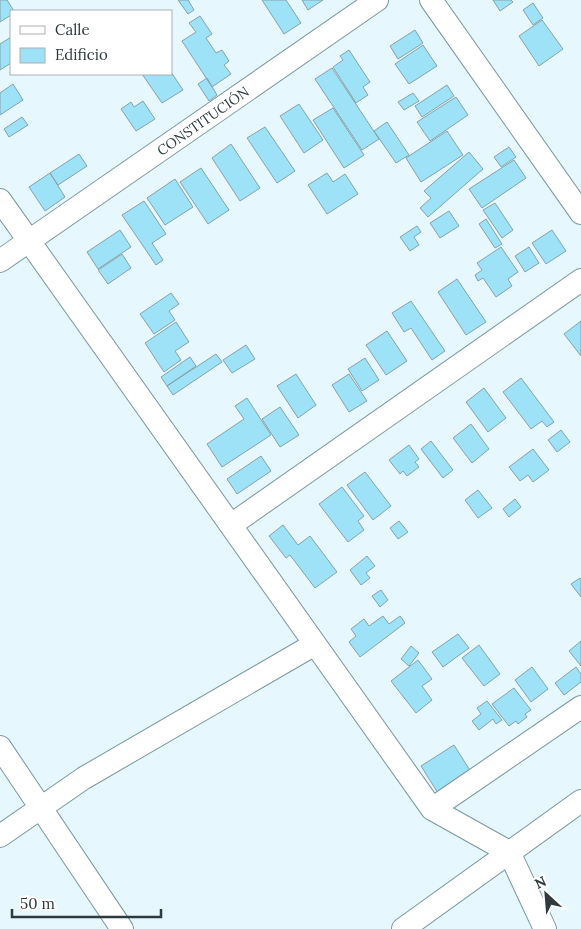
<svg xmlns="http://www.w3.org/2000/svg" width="581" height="929" font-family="Lora,serif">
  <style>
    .building { fill: #9de2f7; stroke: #85a2ab }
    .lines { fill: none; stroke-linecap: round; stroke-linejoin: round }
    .minor-casing { stroke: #7a97a0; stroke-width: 24 }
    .minor { stroke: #fff; stroke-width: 22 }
    .labels { text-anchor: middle; stroke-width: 4; stroke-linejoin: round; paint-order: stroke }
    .street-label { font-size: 14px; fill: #2e3a3e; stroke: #fff }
  </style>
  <rect width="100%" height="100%" fill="#e6f8fe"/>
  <!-- building -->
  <path class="building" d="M0 0H7L14 11H11V15L0 22Z
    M178 0H188L194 10 188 14Z
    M262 0H286L301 23 284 34Z
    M302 0H323L308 10Z
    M493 0H511L513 2 500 11Z
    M533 3 543 18 533 25 523 10Z
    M200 16 212 34 206 38 216 53 222 50 229 61 224 65 231 74 212 87 182 41 196 32 189 23Z
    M542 20 563 49 539 66 519 36Z
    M415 30 423 43 398 59 390 46Z
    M11 37V63L0 70V44Z
    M423 45 437 66 409 84 395 64Z
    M349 50 370 82 363 87 368 95 356 103 333 67 343 60 340 56Z
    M332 68 379 139 362 150 315 79Z
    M171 72 183 90 162 103 142 74H154L155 75 158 74H171Z
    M207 78 217 95 209 101 198 84Z
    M13 84 23 100 0 115V93Z
    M447 85 454 96 422 117 415 106Z
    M413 93 419 101 404 110 398 102Z
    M456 97 468 115 430 141 417 122Z
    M143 101 155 119 136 131 121 109 131 102 134 107Z
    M299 104 323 140 304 153 280 116Z
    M333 108 364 155 344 168 313 120Z
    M22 117 28 125 9 137 4 129Z
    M387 122 409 155 396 163 374 131Z
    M265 127 295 171 277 183 247 138Z
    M447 131 463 155 421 182 406 158Z
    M231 144 260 188 240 201 212 158Z
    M509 147 516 157 501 167 494 157Z
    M469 152 483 169 428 217 420 208 431 198 424 191Z
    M79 154 87 166 58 185 50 173Z
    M514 160 526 178 482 208 469 189Z
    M201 168 229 210 208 224 180 182Z
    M50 173 65 197 45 211 29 187Z
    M327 173 333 182 345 174 358 194 327 214 308 185Z
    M175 179 193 207 165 225 147 198Z
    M144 201 166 234 152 243 163 260 156 265 122 215Z
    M495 203 513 230 502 238 483 210Z
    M449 211 459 226 440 238 430 223Z
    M486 219 502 244 495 248 479 224Z
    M417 226 421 232 414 237 419 245 410 251 400 237Z
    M120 230 131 247 98 269 87 252Z
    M552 230 566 251 546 264 532 243Z
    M501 247 518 272 508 279 512 286 496 297 483 278 478 281 475 275 482 270 477 263Z
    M529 247 539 263 525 272 515 256Z
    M122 254 131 268 108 284 98 270Z
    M457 279 486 322 466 335 438 292Z
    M171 293 179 304 169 311 175 320 154 334 140 314Z
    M411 301 445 351 432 360 411 328 404 332 392 313Z
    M581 321V356L564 334Z
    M176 322 189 342 175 351 181 360 164 372 145 343Z
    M387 331 407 361 386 375 366 345Z
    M246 345 255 359 232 373 223 360Z
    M216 354 222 362 173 395 167 386Z
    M190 357 196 366 167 386 161 377Z
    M365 358 379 380 362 391 348 369Z
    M296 374 316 405 298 418 277 386Z
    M349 374 367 401 349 412 332 385Z
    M521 378 554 422 547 427 542 421 531 429 503 392Z
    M484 388 506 418 488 432 466 402Z
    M247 398 271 435 222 467 207 444 244 419 235 406Z
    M280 407 299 435 280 447 262 419Z
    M471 424 489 449 472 463 453 438Z
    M561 430 570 442 557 452 548 440Z
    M431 441 453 470 443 478 421 449Z
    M409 445 419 459 415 462 419 467 407 476 403 471 400 474 389 460Z
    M533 449 549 470 533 482 528 475 520 481 509 467Z
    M261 456 271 471 237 494 227 479Z
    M365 472 391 506 373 520 347 485Z
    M342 487 364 516 358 521 364 530 348 542 319 504Z
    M478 490 492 508 478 518 465 500Z
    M515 499 521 507 509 517 503 509Z
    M399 521 408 532 398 539 390 528Z
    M283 525 298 545 310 536 337 572 315 588 290 555 286 558 269 536Z
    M367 556 375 566 366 573 370 578 361 585 350 570Z
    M580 578 581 579V597L571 584Z
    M381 590 388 600 380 607 372 596Z
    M383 616 389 624 400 616 405 623 360 657 349 642 356 636 351 629 364 619 369 626Z
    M458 634 469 648 443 667 432 652Z
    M581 641V666L569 651Z
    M479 645 500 674 484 686 462 658Z
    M411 646 419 653 409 666 401 659Z
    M418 660 432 679 422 686 432 700 416 713 391 681Z
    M532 667 548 689 531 702 515 680Z
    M576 667 581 674V682L564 695 555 683Z
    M514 688 531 710 525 714 527 717 518 724 516 721 509 726 492 704Z
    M487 701 502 720 496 724 493 719 479 730 472 721 481 714 477 708Z
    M454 745 471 772 438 793 421 766Z"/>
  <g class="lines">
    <!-- minor casing -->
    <g class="minor-casing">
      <path id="minor" d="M431 0 581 213
        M0 200 432 809 509 852 545 929
        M0 261 377 0
        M231 525 581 280
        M0 747 122 929
        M432 809 581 707
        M0 836 84 778 315 644
        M403 929 581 801"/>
    </g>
    <!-- minor -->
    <use href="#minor" class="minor"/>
  </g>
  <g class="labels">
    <!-- street labels -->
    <g class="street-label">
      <text transform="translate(203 121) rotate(-35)" y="5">CONSTITUCIÓN</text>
    </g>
  </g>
  <!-- legend -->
  <rect x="10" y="10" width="162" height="65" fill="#ffffff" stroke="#abb0b2"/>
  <rect x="20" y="26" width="25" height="8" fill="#ffffff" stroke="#abb0b2"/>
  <text x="55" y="35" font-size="15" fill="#2e3a3e">Calle</text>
  <rect x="20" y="48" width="25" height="15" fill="#9de2f7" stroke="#abb0b2"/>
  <text x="55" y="60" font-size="15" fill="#2e3a3e">Edificio</text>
  <!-- north arrow -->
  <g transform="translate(546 894) rotate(334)" stroke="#ffffff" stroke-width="4" paint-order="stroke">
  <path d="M0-4L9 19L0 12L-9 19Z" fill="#2e3a3e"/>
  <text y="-8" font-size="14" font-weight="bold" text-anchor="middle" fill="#2e3a3e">N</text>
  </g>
  <!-- scale -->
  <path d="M12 909v8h149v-8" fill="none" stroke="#2e3a3e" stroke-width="2.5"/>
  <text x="20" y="909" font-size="15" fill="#2e3a3e" stroke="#ffffff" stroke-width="4" paint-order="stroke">50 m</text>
</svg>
